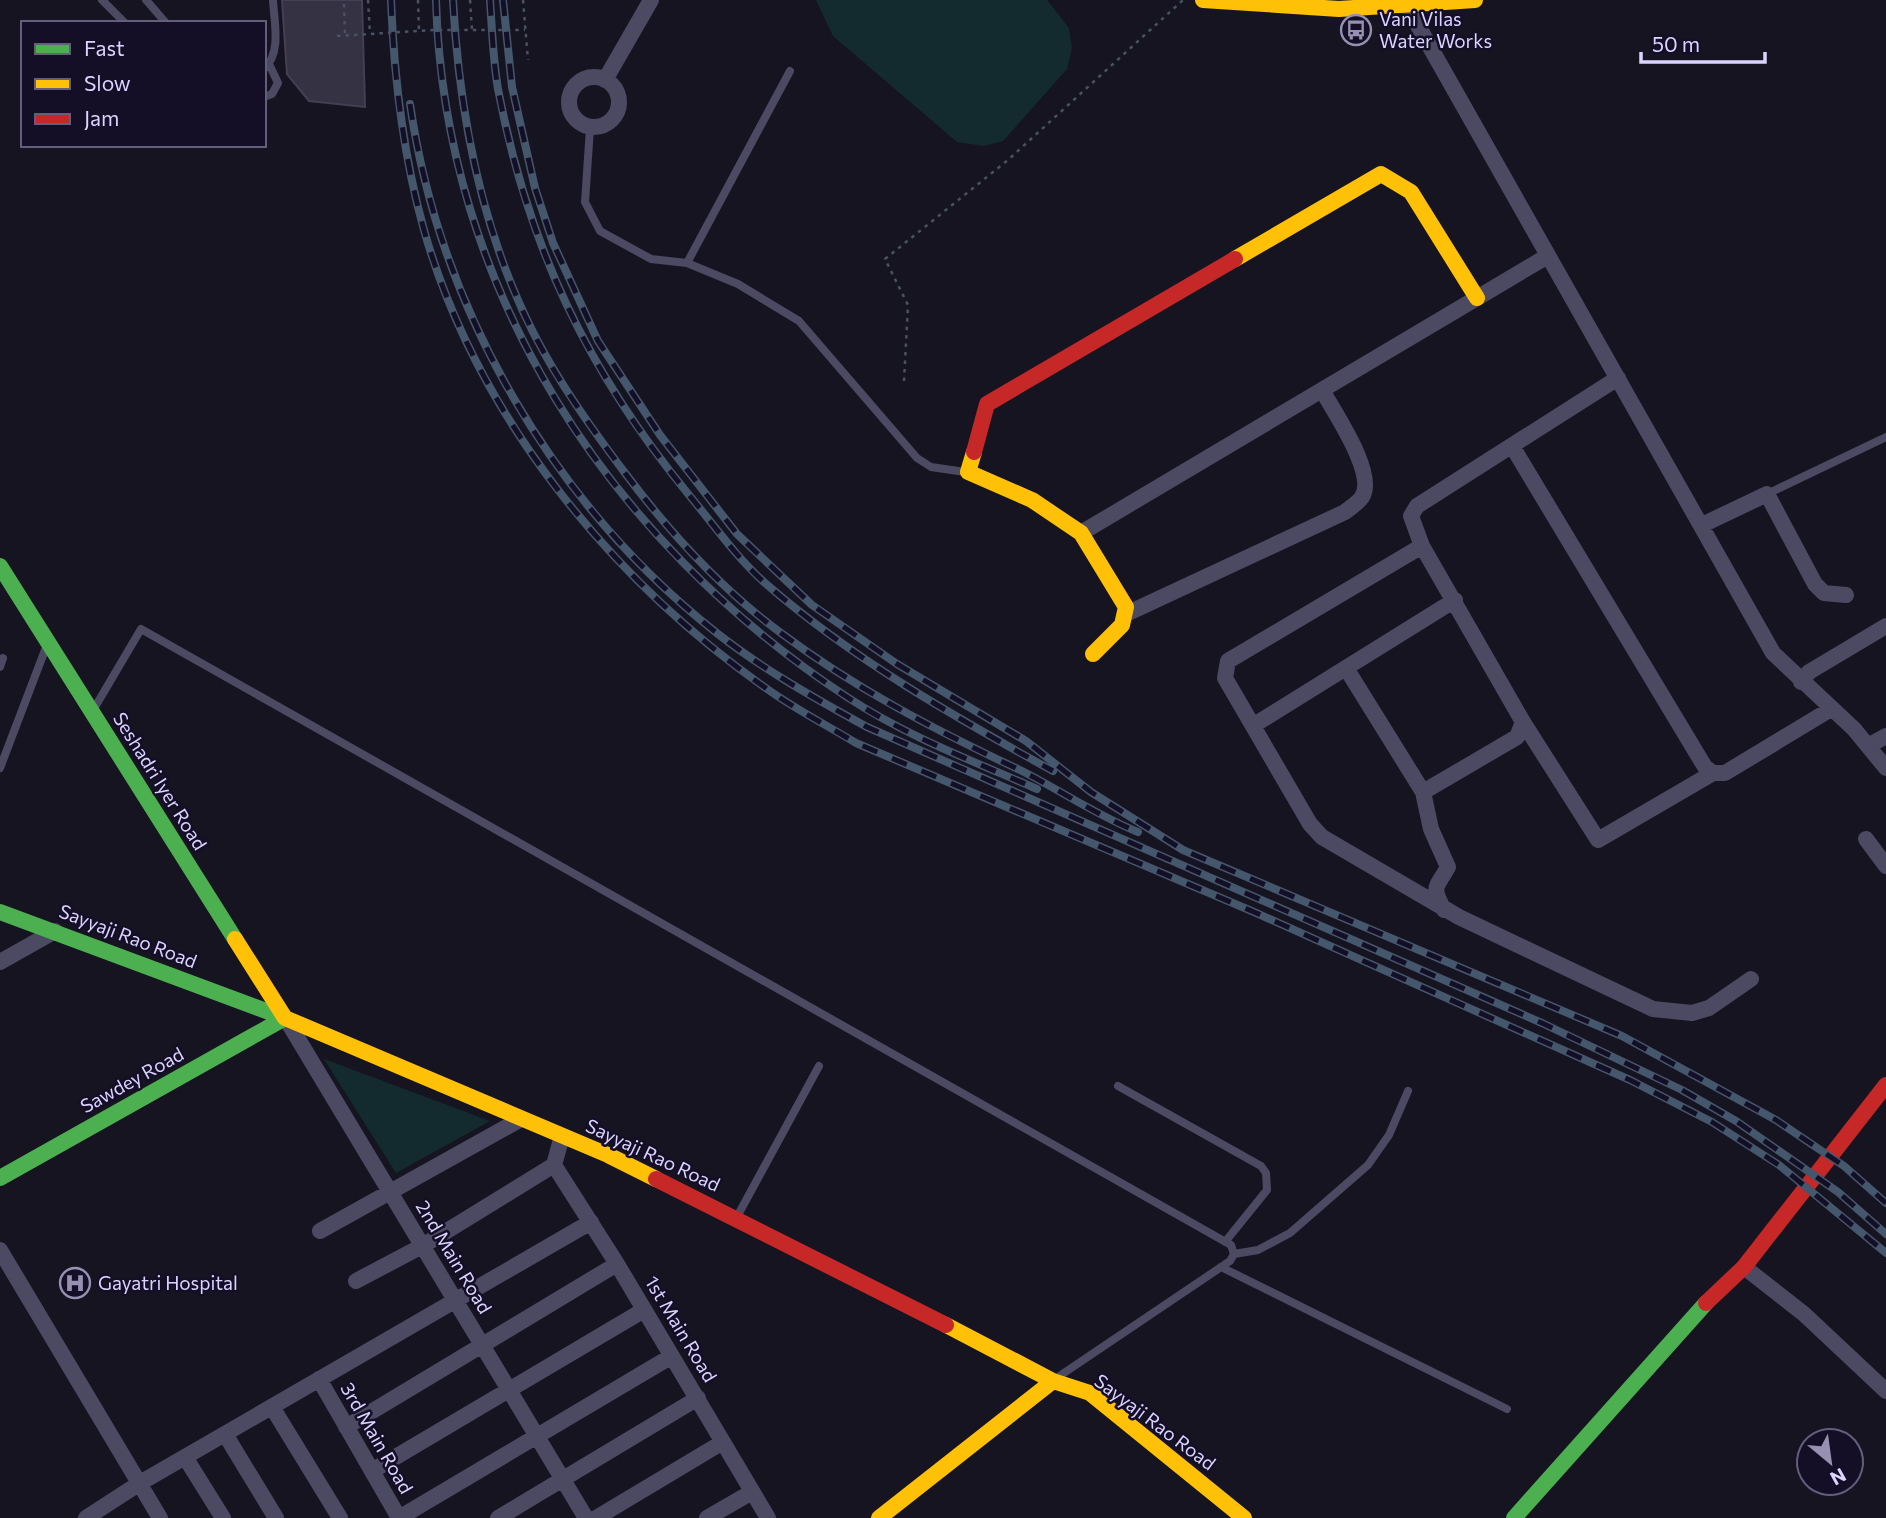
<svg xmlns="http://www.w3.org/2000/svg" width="1886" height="1518" font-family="Commissioner,sans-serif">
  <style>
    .green { fill: #132b2e }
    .building { fill: #353243; stroke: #443f54; stroke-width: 2 }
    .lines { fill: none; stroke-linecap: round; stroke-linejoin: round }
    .path { stroke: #475262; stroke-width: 2.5; stroke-dasharray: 3.5 5; stroke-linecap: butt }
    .lane { stroke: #4c4962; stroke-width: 8 }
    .street { stroke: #4c4962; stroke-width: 16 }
    .fast { stroke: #4caf50; stroke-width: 16 }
    .slow { stroke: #ffc107; stroke-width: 16 }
    .jam { stroke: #c62828; stroke-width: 16 }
    .rail-casing { stroke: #44576c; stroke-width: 8 }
    .rail { stroke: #140f26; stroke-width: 5; stroke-dasharray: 16; stroke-linecap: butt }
    .path-bridge { stroke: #475262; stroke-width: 2.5; stroke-dasharray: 3.5 5; stroke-linecap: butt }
    .labels { text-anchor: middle; stroke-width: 5; stroke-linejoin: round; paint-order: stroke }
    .poi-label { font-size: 19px; fill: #dbd4ff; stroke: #140f26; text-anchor: start }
    .street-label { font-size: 19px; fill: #dbd4ff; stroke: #140f26 }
  </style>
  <rect width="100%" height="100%" fill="#171421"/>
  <!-- green -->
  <path class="green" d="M816 0H1047L1069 28 1072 48 1067 69 1003 141 984 146 957 142 833 36Z
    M324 1059 490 1121 396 1173Z"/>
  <!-- building -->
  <path class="building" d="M282 0H362L365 107 309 101 287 74Z"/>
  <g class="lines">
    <!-- path -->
    <path class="path" d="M368 0 370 34
      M418 0 419 31
      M470 0 472 30
      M523 0 528 60
      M344 4 345 35
      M904 381 908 305 885 259 1008 160 1183 0"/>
    <!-- lane -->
    <path class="lane" d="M102 0 125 23
      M146 0 166 23
      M264 69C282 53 274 21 273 0
      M264 97 272 94 278 83 269 64
      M590 128 585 202 600 231 651 259 687 263 738 284 799 321 917 458 931 467 965 472
      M687 263 790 71
      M1767 494 1886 437
      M0 667 3 658
      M95 707 141 629 1231 1245 1234 1254
      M0 768 45 650
      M1118 1086 1261 1166 1266 1173 1267 1190 1225 1242
      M738 1215 819 1066
      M1221 1267 1507 1409
      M1058 1377 1230 1261 1234 1254 1258 1250 1290 1233 1368 1165 1389 1135 1408 1091"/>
    <!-- street -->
    <path class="street" d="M1408 8 1773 653 1854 729 1886 768
      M569 102a25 25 0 1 1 50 0a25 25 0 1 1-50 0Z
      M605 80 651 0
      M1512 446 1705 767 1713 773H1725L1831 709
      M1702 525 1767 494 1815 584 1824 593 1846 595
      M1081 533 1546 257
      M1422 546 1228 661 1225 678 1310 824 1322 837 1459 917 1653 1009 1692 1013 1709 1008 1751 979
      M1126 614 1345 512C1350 508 1358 503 1362 497 1377 474 1334 412 1322 390
      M1346 668 1423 792 1431 829 1448 867C1436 889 1431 885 1444 910
      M1801 682 1809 672 1886 626
      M1523 722 1598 840 1713 773
      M1254 725 1455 600
      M1868 746 1886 736
      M1423 792 1517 737 1523 722 1422 546 1411 516 1417 506 1618 378
      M1866 839 1886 866
      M0 962 55 931
      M286 1019 586 1518
      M554 1165 617 1264 768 1518
      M320 1231 521 1119
      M0 1250 160 1518
      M1744 1267 1804 1314 1886 1391
      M356 1281 424 1245 554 1165 562 1136
      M319 1379 399 1518
      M272 1407 340 1518
      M346 1427 617 1264
      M225 1434 276 1518
      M185 1457 223 1518
      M372 1471 644 1310
      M86 1518 140 1483 591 1222
      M399 1518 672 1356
      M498 1518 698 1398
      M596 1518 723 1442
      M707 1518 752 1492"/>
    <!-- fast -->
    <path class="fast" d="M0 566 235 939
      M0 912 285 1018
      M0 1178 285 1018
      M1514 1518 1706 1303"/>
    <!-- slow -->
    <path class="slow" d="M1203 0 1339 9 1475 0
      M1235 259 1381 174 1411 192 1477 298
      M974 452 968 472 1032 500 1081 533 1126 607 1122 625 1093 654
      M235 939 285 1018 608 1155 656 1179
      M946 1325 1053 1381 1090 1393 1244 1518
      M879 1518 1053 1381"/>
    <!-- jam -->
    <path class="jam" d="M974 452 987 404 1235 259
      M656 1179 946 1325
      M1706 1303 1744 1267 1886 1085"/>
    <!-- rail casing -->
    <g class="rail-casing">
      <path id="rail" d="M391 0C394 77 403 155 424 230 477 417 612 581 770 691 797 710 828 726 856 743L1254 912 1630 1080 1712 1122 1779 1165 1886 1253
        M436 0C444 289 608 540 847 697 906 736 973 761 1037 789
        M453 0C459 113 482 232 534 334 559 383 592 429 625 473 670 533 721 589 781 633 856 689 937 731 1020 770 1060 790 1096 815 1138 832
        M490 0C492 29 493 60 498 89 528 247 588 372 689 495 714 525 736 557 765 583 851 658 953 716 1053 771
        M503 0 512 87 535 188 553 243 598 341 660 435 737 534 812 605 897 664 1026 741 1091 792 1183 850 1622 1036 1776 1120 1844 1166 1886 1203
        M410 104C440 311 554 505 718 634 764 670 816 699 867 727L1542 1023 1682 1090 1736 1121 1838 1192 1886 1234"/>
    </g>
    <!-- rail -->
    <use href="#rail" class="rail"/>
    <!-- path-bridge -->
    <path class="path-bridge" d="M337 36 433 30H525"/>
  </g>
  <!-- icons -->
  <defs>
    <g id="bus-ring" transform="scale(1.575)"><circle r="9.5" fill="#140f26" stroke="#9691b1" stroke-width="1.5"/><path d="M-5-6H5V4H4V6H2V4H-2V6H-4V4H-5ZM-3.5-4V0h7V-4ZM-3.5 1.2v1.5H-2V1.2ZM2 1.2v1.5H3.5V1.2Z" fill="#9691b1"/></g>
    <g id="hospital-ring" transform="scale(1.575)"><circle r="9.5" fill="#140f26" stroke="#9691b1" stroke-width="1.5"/><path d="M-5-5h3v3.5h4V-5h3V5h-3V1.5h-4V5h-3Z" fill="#9691b1"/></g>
  </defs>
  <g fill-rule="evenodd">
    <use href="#bus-ring" x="1356" y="30"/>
    <use href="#hospital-ring" x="75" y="1283"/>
  </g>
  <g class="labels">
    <!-- poi labels -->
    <g class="poi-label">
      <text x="1379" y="26">Vani Vilas<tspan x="1379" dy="22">Water Works</tspan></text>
      <text x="98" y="1290">Gayatri Hospital</text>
    </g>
    <!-- street labels -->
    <g class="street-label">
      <text transform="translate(160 781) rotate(58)" y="7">Seshadri Iyer Road</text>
      <text transform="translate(128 936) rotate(21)" y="7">Sayyaji Rao Road</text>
      <text transform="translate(132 1080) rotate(-29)" y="7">Sawdey Road</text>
      <text transform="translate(653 1155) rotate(25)" y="7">Sayyaji Rao Road</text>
      <text transform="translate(454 1257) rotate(59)" y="7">2nd Main Road</text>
      <text transform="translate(681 1329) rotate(59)" y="7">1st Main Road</text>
      <text transform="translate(1155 1422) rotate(37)" y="7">Sayyaji Rao Road</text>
      <text transform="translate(377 1438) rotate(60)" y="7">3rd Main Road</text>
    </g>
  </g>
  <!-- legend -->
  <rect x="21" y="21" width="245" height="126" fill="#140f26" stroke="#645e7d" stroke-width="2"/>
  <rect x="35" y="44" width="35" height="10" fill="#4caf50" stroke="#645e7d" stroke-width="2"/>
  <text x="84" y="56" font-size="21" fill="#dbd4ff">Fast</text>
  <rect x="35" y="79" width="35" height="10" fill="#ffc107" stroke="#645e7d" stroke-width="2"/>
  <text x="84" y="91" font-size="21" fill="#dbd4ff">Slow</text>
  <rect x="35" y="114" width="35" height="10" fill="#c62828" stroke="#645e7d" stroke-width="2"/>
  <text x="84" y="126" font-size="21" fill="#dbd4ff">Jam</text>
  <!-- north arrow -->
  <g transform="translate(1830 1462) rotate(151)"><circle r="33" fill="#140f26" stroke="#645e7d" stroke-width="2"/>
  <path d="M0-5L12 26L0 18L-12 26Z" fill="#9691b1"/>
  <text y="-10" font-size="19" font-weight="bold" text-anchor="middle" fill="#dbd4ff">N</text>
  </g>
  <!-- scale -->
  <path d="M1641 52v10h124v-10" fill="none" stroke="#dbd4ff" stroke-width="3.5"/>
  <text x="1652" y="52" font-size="21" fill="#dbd4ff" stroke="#140f26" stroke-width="5" paint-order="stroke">50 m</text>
</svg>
